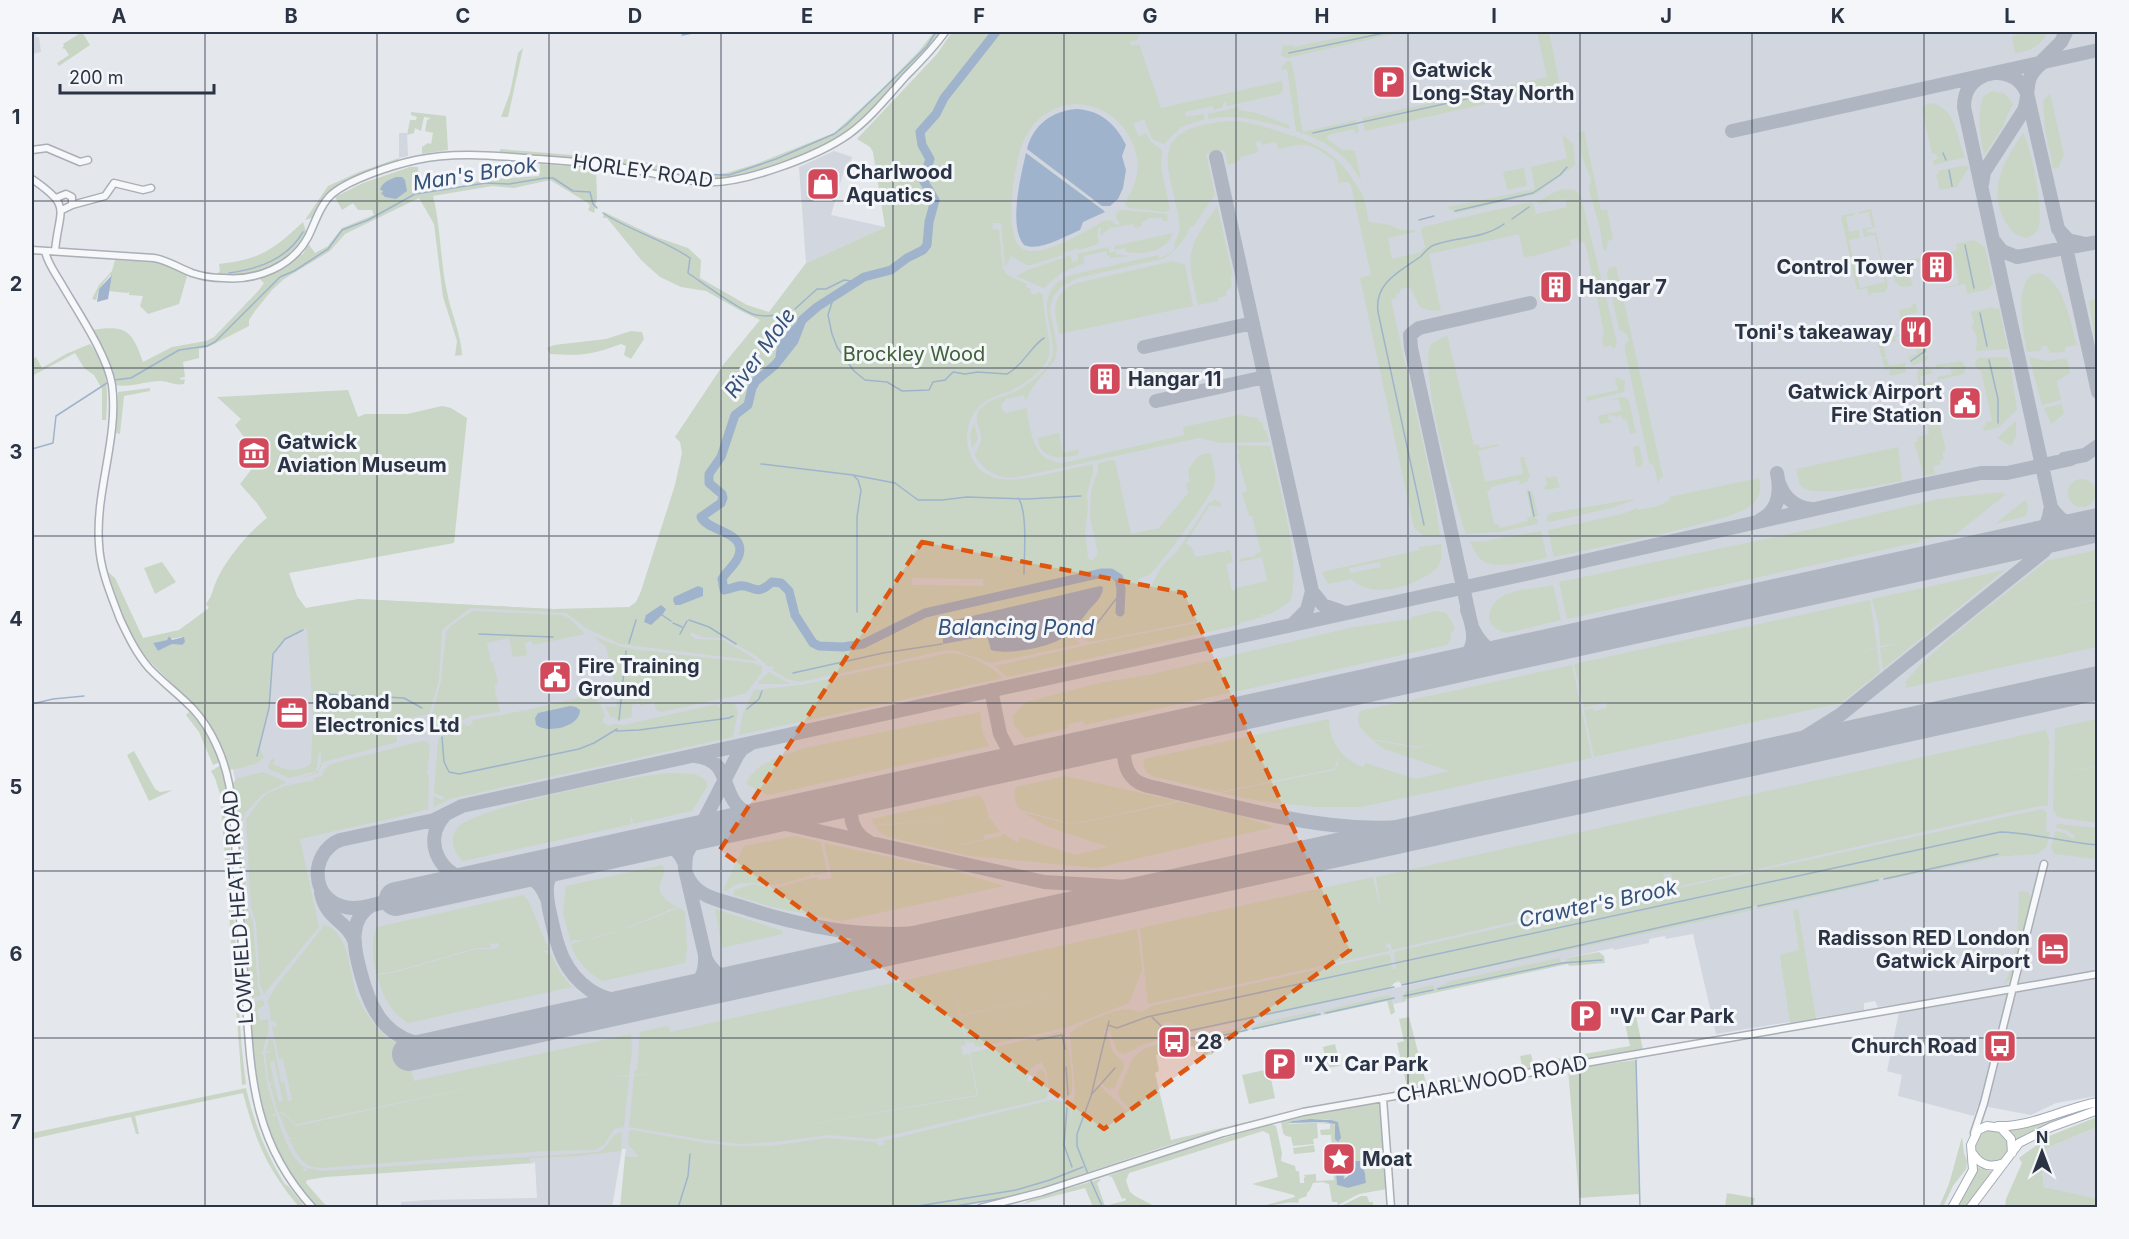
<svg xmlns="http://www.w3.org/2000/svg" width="2129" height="1239" font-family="Inter,sans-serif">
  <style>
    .built { fill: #d2d6de; fill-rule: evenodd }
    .green { fill: #c9d6c5; fill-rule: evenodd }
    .water { fill: #9fb4cc }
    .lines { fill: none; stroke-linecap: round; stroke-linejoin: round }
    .stream { stroke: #9fb4cc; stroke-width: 1.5 }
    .river { stroke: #9fb4cc; stroke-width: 9 }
    .taxiway { stroke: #b0b6c1; stroke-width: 14 }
    .runway { stroke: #b0b6c1; stroke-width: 34 }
    .minor-casing { stroke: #a9aeb7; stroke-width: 9 }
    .major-casing { stroke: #a3abb8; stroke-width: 10 }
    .minor { stroke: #f7f8fa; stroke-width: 6 }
    .major { stroke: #fff; stroke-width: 8 }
    .marked { fill: #df570f; fill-opacity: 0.2; stroke: #df570f; stroke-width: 4.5; stroke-dasharray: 12 8; stroke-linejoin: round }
    .grid { fill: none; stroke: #2b3445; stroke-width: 1.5; stroke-opacity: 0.55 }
    .labels { text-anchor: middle; stroke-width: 6; stroke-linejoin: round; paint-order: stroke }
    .poi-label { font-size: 20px; font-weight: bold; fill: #2b3445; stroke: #f4f6f9; text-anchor: start }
    .street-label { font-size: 20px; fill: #2b3445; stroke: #f4f6f9 }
    .park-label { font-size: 20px; fill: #3f6138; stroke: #f4f6f9 }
    .water-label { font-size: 21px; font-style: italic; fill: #34527a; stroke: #f4f6f9 }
    .neatline { fill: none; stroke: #2b3445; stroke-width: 2 }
    .grid-label { font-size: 20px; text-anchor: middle; font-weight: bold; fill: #2b3445 }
  </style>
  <rect width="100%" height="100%" fill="#e4e7ec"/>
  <!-- built -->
  <path class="built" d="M32 32H35L36 37H39L41 52 32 54Z
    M1051 32H2097V1096L2056 1103 2031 1115 1978 1105 1974 1116 1898 1096 1902 1075 1887 1071 1899 1012 1898 1004 1878 1007 1875 1001 1864 1003V1010L1716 1034 1693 934 1666 939 1665 936 1649 939V943L1614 950 1613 948 1567 958V960L1403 996V1002L1393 1004 1391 997 1324 1011 1322 1015 1205 1039 1203 1043 1196 1045 1161 1047 1145 1061 1163 1147 817 1176 625 1156 626 1149H622L612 1207H401V1202L428 1200 537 1198 535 1162 325 1176 302 1181 276 1133 257 1043 242 814 233 769 251 766 255 762 269 708 273 656 277 648 287 638 308 627 306 608 359 599 553 609H589L641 615 939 297ZM2041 853 1998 857 1884 878 1809 896 1752 907 1749 910 1404 986 1190 1031 1185 1029 1972 856Z
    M399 133H407L408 156 399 158Z
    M834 151 852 157 849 171 844 170 831 215 885 227 806 263 799 167Z
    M2097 1127V1200L2044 1187 2042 1170 2047 1148Z"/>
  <!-- green -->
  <path class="green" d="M82 32 90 45 59 66 57 63 69 55 65 49 62 48 64 46 63 44Z
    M934 32H942L910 71 857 125 834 140 813 151 752 174 710 181 500 154V149L634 160 694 173 715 175 726 173 756 164 834 133 880 91 919 51Z
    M952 32H1140L1137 40 1130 42 1131 46 1139 44 1161 108 1282 81 1283 90 1280 94 1227 106 1226 102 1223 103V107L1214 110 1213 106 1185 112 1186 117 1203 114 1205 119 1181 127 1164 144 1152 139 1144 119 1133 124 1139 137 1146 133 1151 142 1162 150 1161 167 1170 209 1166 212 1130 208 1125 205C1126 198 1132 192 1134 185 1144 160 1132 133 1113 117 1102 109 1089 104 1075 104 1060 105 1045 112 1035 123 1028 131 1023 141 1020 151 1014 170 1002 242 1025 250 1044 257 1088 230 1105 220L1110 228 1100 236 1101 228 1099 227 1097 237 1099 239 1098 244 1079 250 1078 248 1062 253 1063 255 1031 265H1026L1011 256 1005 267 1001 223H993L992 229 999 230 1003 269 1007 275 1027 284 1026 287 1031 289 1030 293 1035 295 1039 292 1043 295C1042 313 1054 347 1048 359 1042 372 1023 385 1010 391 1000 395 989 397 981 405 969 415 965 432 968 447 978 489 1017 481 1048 474 1063 471 1078 467 1093 464V472L1087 494 1088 507 1085 532 1088 558 1092 561 1098 554 1090 518 1091 491 1098 470V463L1113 460 1115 461 1131 534 1159 528 1188 493 1186 483 1190 482 1188 470C1195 460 1198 453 1211 453 1213 463 1217 475 1214 486 1210 497 1160 566 1150 574 1146 577 1142 576 1138 580L1139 587 1147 589 1151 586 1162 566 1178 550 1209 503 1215 500 1220 502 1222 507 1210 505 1186 543 1191 547 1196 557 1230 550 1233 562 1226 564 1232 591 1236 588 1267 581 1262 557 1240 562 1239 559 1255 556V554L1261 552 1252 516H1249C1247 507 1244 501 1242 493L1247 491 1237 455 1239 454 1237 445 1270 446C1278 484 1303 568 1290 601 1281 608 1271 616 1261 615L1263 617 1243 622 1239 625 1007 677 995 666 1109 640 1198 623V621L1089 642 1085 639 1090 636 1088 634 1082 637 1073 630 1069 635 1080 644 991 663 957 651 947 650 800 682 787 679 772 670 774 666 769 667 755 655 725 638H704L691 632 690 634 695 639 724 640 758 661 620 644 586 628 566 613 470 608 442 630 439 680 429 714 395 721 397 742 323 762 318 773 303 778 318 771 321 764V753H319L316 771 289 778 269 769 268 766 272 758 275 760 273 764C287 771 297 773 311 764L313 715 307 628 285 639 273 654 271 697 259 747 264 757C255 767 243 768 229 770 218 740 206 719 184 696 169 680 153 667 140 649 125 627 116 597 108 572L115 578 143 638 179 630 209 608 206 604C214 593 211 593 216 582 225 560 249 532 267 518L257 503 240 484 254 466 256 453 235 425 241 419 217 397 348 390 358 417 365 414H407L442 406 451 408 467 418 454 543 289 573 297 596 306 608 359 599 553 609 629 607 636 602 641 591 675 485 682 453 680 442 675 437 723 365 760 320 741 311 706 291 681 287 660 277 642 261 607 218H603L604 212 656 237 688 248 701 260 700 278 747 305 769 312 806 263 885 227 873 152 870 147 857 139 937 54ZM912 578 983 579V586L912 585ZM169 636 171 639 182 637V645L172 644 158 651 153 643 168 640Z
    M1366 32H1403L1287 58 1281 55 1283 46 1293 45V47Z
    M1537 32H1549L1562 95 1554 97 1551 89 1365 131 1362 118 1547 77Z
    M2027 32H2047C2043 45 2028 52 2015 53L2012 36Z
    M523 48 508 117H501L510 93 518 53Z
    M1287 61H1291C1298 85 1297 108 1303 132L1356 120 1359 132 1355 133 1354 129 1329 135 1326 138 1342 150H1352L1355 151 1361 180 1350 164 1351 162 1349 163C1334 146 1317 138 1296 131L1287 69 1282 70 1281 68Z
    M1992 91 2005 94 2013 104 2003 124 2004 125 1984 156C1980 138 1977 115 1983 97Z
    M2050 93 2064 155 2058 168 2053 169 2045 129 2043 101Z
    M1931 103C1956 107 1957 139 1965 157L1934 165 1933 161 1938 158 1936 154H1932L1922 110 1923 106Z
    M1239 107V110L1257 113 1289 125 1290 129C1262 121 1237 113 1208 119V114Z
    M411 112 446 116 448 150 422 154V147L428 143 431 144 433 133 425 131 427 120 431 118 424 117 421 131 415 128 414 133 407 135 410 120H416L417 117 411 115Z
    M1227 121C1246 121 1263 126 1281 132 1315 143 1336 151 1355 183 1358 188 1363 194 1364 199 1367 206 1367 215 1369 222L1390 225 1401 230H1415V232L1388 238 1392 259 1421 252 1425 247 1421 231 1423 227 1441 223 1442 224 1443 222 1530 202 1533 203 1536 214 1567 207 1565 199 1538 204 1539 201C1552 193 1560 187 1575 190L1581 197 1617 342 1615 348 1613 349 1611 345 1604 347 1602 339 1604 332 1585 242 1579 243 1577 238 1570 240 1571 245 1534 256 1524 257 1519 234 1429 254 1441 311 1428 310 1420 307 1410 287 1400 289V293L1396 294 1397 298 1391 300 1434 493 1440 536 1425 537 1414 528 1360 278 1371 275 1351 186 1348 182 1339 183 1334 160C1307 142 1309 142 1278 149L1276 142 1262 145 1261 141 1255 142 1259 152 1257 153 1255 149 1256 153 1241 157 1237 163 1228 165 1224 150 1206 154 1215 195 1193 227 1191 226 1187 232 1188 233C1180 244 1175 253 1162 259L1077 278 1061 287 1053 297 1050 310 1057 348 1056 358 1032 388 1026 400 1023 395 1006 399 1001 405 1002 410 1006 413 1023 409 1026 407C1031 431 1032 462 1063 463L1184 435 1183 427 1243 414V416L1258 418 1259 422H1262L1264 430H1266L1269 442 1221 443 1199 438 1014 478C997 478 984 471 975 456 976 450 981 445 981 439 982 431 975 423 977 416 980 399 1008 397 1019 390 1030 383 1044 373 1050 362 1063 337 1024 293 1071 275L1158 255 1159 258C1165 257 1172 252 1176 247L1174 245 1178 235 1180 227C1172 169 1140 130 1227 121Z
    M1584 131 1601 210 1607 209 1613 239 1608 241 1606 251 1603 249 1600 228 1589 190 1591 178 1582 158 1578 133Z
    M2023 133C2032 149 2043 209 2039 226 2037 233 2032 236 2026 238 2015 236 2010 230 2005 221 1987 189 2005 159 2023 133Z
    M1562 134 1573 144 1575 165 1536 194 1456 213 1448 208V207L1535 189 1531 167 1567 158Z
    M399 158 398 162 341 186 314 217 305 220 328 186 359 172Z
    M540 164 596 168 597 198 594 213 588 210 590 206 588 203 550 180 514 188 492 186 433 196C441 228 440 260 447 292 451 314 461 333 462 355L455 356 457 341 443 297 434 224 419 198 345 234 330 251 284 279 272 290 255 311 249 320V326L208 347 199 349V358L183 362 185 377 180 378 181 380 185 379 184 384C174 386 169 381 160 381 147 381 130 388 115 385L108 361 92 330C126 325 132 330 143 362L172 347 206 341 214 337 259 290 264 283 258 277 281 269 299 255H302L305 251 302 249 307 242 315 253 328 246 342 228 374 215 372 210H358L353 203 342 210 335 197 363 183 410 167H418L419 191 456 187 484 180 539 176Z
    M1967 165 1969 170H1967L1957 187 1940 190 1936 175 1939 174 1938 171Z
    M1524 168 1527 186 1507 190 1503 172Z
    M1217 206 1233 276 1230 277 1232 286 1226 292 1227 295 1218 298V301L1198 305C1186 252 1186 251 1217 206Z
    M1871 209 1875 227 1866 230 1867 232 1875 233 1876 231 1882 261H1881L1875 235 1864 237 1862 229 1872 227 1869 212 1859 214 1858 212Z
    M1123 210 1167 214 1168 221H1163L1162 218H1149L1141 223 1142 226 1135 228 1133 224 1111 228 1106 220 1112 221 1116 225 1120 224 1116 218 1117 212Z
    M1854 213 1855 215 1846 217 1849 232 1859 230 1860 238 1849 240 1860 288 1885 282 1882 267 1884 266 1888 286 1885 292 1871 293 1869 296 1867 288 1857 290 1841 216Z
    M303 222 307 234C285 269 255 276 216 275L220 271 219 264C261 259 273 250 303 222Z
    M1173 233C1166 252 1144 255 1126 252L1125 248 1115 250 1114 246Z
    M1974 240 1985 247 1993 285 1989 287 1990 289 1967 294 1965 284 1930 291 1959 284 1953 254 1914 263 1915 269 1911 264 1903 266 1908 279 1910 278 1913 286 1901 287 1895 282 1892 270 1896 263 1957 250 1956 244Z
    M1108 247 1110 253 1116 251V254L1129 256 1110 258V255L1107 256 1106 251 1084 256V263L1061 273 1044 288 1016 276 1028 270 1071 255 1072 262 1078 261V258L1080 257H1078L1077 254Z
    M115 260 158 262 192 277 187 276 179 304 148 314 140 306 143 296 129 295V292L127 293 109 291 112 276 110 275 99 289 96 300 92 299 99 285 112 271Z
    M1173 261 1185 265 1193 306 1059 334C1054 311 1050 293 1077 283Z
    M1616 266 1663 477 1660 478 1658 484 1654 466 1649 463 1625 350V344L1629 341 1627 335 1619 329 1607 274 1609 268Z
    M2040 273C2065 283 2070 322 2077 345L2065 347V352L2050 353 2047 346H2042L2040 351 2027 352C2024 334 2011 273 2040 273Z
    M2097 298V340L2095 341 2089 302 2091 300Z
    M1913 304H1916L1918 312 1906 315 1909 325 1920 323 1925 341 1922 342 1917 329 1913 328 1914 334H1917L1918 338 1901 340 1900 336 1895 337 1896 341 1883 344 1886 357 1882 358 1877 340 1903 334 1899 310 1910 308Z
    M1994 307V309L1999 308 2008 349 1976 351 1977 337 1972 327 1974 323 1971 312Z
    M631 331 642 332 644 339 631 359 624 355 626 346 621 344C591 355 582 356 550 354L547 348 554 345 606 339Z
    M1447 335 1474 445 1479 444 1480 448 1498 444V446L1478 451 1485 482 1523 474 1520 457H1524L1530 477 1528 478 1527 482 1520 484 1519 480 1490 487 1491 490 1487 491 1494 524H1498L1500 528 1528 521 1527 517 1532 516 1526 489H1528L1533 493 1538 516 1535 517 1536 519H1538V524L1499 532 1466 534C1455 502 1418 371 1431 344Z
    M90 344C109 366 108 393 106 420H102V389L94 375 84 368 75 353 32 376V359L36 357 42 368 66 354Z
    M1925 344 1927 352 1923 355 1924 357 1928 355 1927 360 1912 366 1908 356 1917 354 1916 348Z
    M2007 357 2010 363 2017 410 1999 427 1984 431 1983 427 1986 426V422L1992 421 1981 371 1976 368 1975 363 1978 358Z
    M2029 357 2048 361 2067 358 2070 373 2057 381 2061 400 2042 405Z
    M1887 358 1889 366 1905 363 1906 372 1890 376 1889 368 1885 371 1882 359Z
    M1961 361 1966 367 1964 374 1938 380 1937 377 1952 374 1950 366 1936 369V365Z
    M1928 366 1933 373 1921 376 1920 380 1923 384 1931 382 1932 388 1928 389 1927 386 1925 387 1927 391 1923 392 1929 420 1937 419 1938 417 1946 451 1942 452 1944 459 1940 460 1941 464 1933 466 1935 474 1924 476 1914 442 1918 441 1917 437 1929 434 1917 375 1918 370Z
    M1615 377 1625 381 1624 392 1587 401 1586 397 1618 390Z
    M150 388V391L124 396 120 434 116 433 118 392Z
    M1621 397 1626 398 1629 401 1636 433 1630 434 1627 420 1622 419 1621 415 1616 417 1609 414 1608 419 1613 422 1600 424 1598 416 1621 411 1619 399 1610 400Z
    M2062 404 2064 414 2051 424 2044 408Z
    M2016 421V437L2011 446 1997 438Z
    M974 423 978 439 972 448 970 435Z
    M1059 433 1063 453 1079 449 1078 455C1062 459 1039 460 1038 438Z
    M1639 445 1643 463 1640 468 1636 466 1633 447Z
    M1898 447 1902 481C1885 484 1815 499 1802 487 1798 483 1798 475 1796 469Z
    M1545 475 1547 478 1556 476 1560 487 1547 490 1543 488 1547 485Z
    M1759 478C1761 487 1761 496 1754 503 1737 517 1709 521 1689 527 1645 538 1599 547 1554 557L1548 530 1623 514 1637 508 1638 510 1658 506 1670 500 1669 497Z
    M2068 493a14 14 0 1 1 28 0a14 14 0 1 1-28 0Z
    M2002 492 2005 495 1956 534 1919 540V542L1567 619 1559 582 1818 528 1938 499Z
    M1634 499V500L1615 507 1550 522 1546 521 1548 515 1551 513Z
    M2025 500 2028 506 2026 516 1995 524Z
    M1541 531 1547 558C1532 561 1498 569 1484 562 1479 559 1475 552 1472 547V544L1469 542 1487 541 1488 543 1489 540Z
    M1441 544C1441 550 1442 558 1440 563 1437 570 1428 575 1422 578 1401 590 1370 597 1351 579L1328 584 1322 572 1419 550V547ZM1380 562 1381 567 1350 573 1349 568Z
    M2097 550V599L2063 607 2097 600V647L1905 688 1907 684 1905 682 1921 664 1958 631 1991 623 1960 630 1991 604 1994 605 1993 603 2046 561Z
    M162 562 176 582 155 594 144 568Z
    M2005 570 1883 669 1880 648 1899 643 1880 646 1879 626 1872 599Z
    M1553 585 1561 620 1507 633C1500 631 1494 629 1491 623 1488 618 1489 614 1491 609 1500 587 1536 590 1553 585Z
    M1870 600 1877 647 1853 653 1877 648 1880 672 1841 703 1594 757 1584 710 1593 708 1594 711 1607 708 1605 702 1584 708 1574 664Z
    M472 611 561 615 569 618 585 634 533 645 531 641 525 643 527 655 513 657 509 638 487 643 491 662H493L498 684 494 685 496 693 494 694 496 695 500 712 471 716 437 733H433L429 726 441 681 446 632 451 626Z
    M1437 611 1446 613 1453 624 1455 630 1451 632 1450 641 1447 645 1084 725 1083 721 1068 724 1069 728 1025 738 1014 725 1013 715 1026 702 1099 683 1148 675 1354 627 1411 619V617Z
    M593 636 619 646 632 649 753 663 762 666V672L747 692 743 694 661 712 656 710 654 702 641 706 640 703 632 705V717L618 720 610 716 605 706 616 707 618 687 613 686 614 681 606 647Z
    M949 653C967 653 990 665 1003 678L739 735 743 713 754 690 801 685Z
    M1572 665 1592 758 1361 807H1315L1260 801 1221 793 1334 770 1338 765 1339 752 1336 766 1333 769 1219 792 1156 777C1146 774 1142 769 1144 759L1329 719C1329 741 1342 760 1364 767L1365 763 1416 779 1449 771 1384 749 1372 740 1417 748 1451 741 1419 747 1371 739 1359 726 1358 718 1360 711Z
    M769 672 789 683 790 684H759V681Z
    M587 696C598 698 601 705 605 715L602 722 610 726 613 724 624 725 717 704 719 708 720 707 719 703H734L738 711 733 737 450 799 434 807 433 796 443 800 444 797 434 793 438 739 449 731 453 732 455 737 459 735 460 725 464 723 466 727 473 724 472 720 499 715 498 718 501 715 526 710 527 715V710Z
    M190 711 207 734 220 762 213 765 199 732 186 715Z
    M980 712 983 734 989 746 768 795 746 784 750 776 758 768 774 759 805 748Z
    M2097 719V765L2061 774 2097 766V823L2058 817 2053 810 2055 728Z
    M2046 730 2049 740 2048 805 2034 807 1677 887 1674 885 1671 873 1663 874 1664 878 1668 877 1670 886 1668 889 1559 911 1392 950 1390 942 1385 946 1386 948 1389 947V951L1148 1004 1140 928 1373 877 1381 911 1376 877Z
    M422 741 428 742 430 747 427 774 429 775 428 809 402 816 300 839 319 927 264 994 260 985 256 923 251 907 246 819 261 799 268 793 285 786 314 780 313 778 322 776 324 770 331 764Z
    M134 751 155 789 160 792 173 790 149 801 127 755Z
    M221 765C232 804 229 844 232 883 237 950 237 1018 246 1084L242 1085 220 794 215 778 211 771Z
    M263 772 284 781 285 783 263 794 245 813 242 822 248 909 253 923 258 986 261 995 252 999 246 972 232 785 236 779Z
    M671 773 695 774 706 780 707 787 692 811 633 824 632 817H630L632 824 463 861C453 853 448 837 459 826 480 807 638 774 671 773Z
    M1065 776 1177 801 1073 824 1021 810C1014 803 1013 796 1016 787Z
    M979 795 984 801 989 817 985 819 990 818 1000 832 984 835V839L959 845V846L1002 836V833L1018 843 1020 837 1075 855 1108 847 1051 828 1022 812 1072 825 1180 802 1238 815 1274 827 1096 868 971 856 888 837 880 832 875 826 965 818 874 825 872 819Z
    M2042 809 2047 812 2046 831 2050 832 2047 846 2038 854 1998 857 1887 880 1883 878 1879 879V882L1757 909V906L1752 907 1753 910 1407 985 1401 984 1398 979 1389 989 1192 1032C1182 1032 1177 1023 1167 1022 1159 1025 1158 1031 1160 1039L1142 1045 1125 1054 1117 1051 1110 1031 1104 1030V1033L1107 1034 1113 1052 1124 1063 1123 1069 1114 1089 1113 1087 1110 1089 1111 1091 1100 1083V1080L1097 1083 1127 1111 1129 1108 1120 1099 1118 1093 1133 1058 1144 1049 1159 1044 1161 1047 1190 1039 1195 1042 1198 1057 1193 1046 1156 1055 1159 1071 1155 1073 1171 1140 1259 1119 1163 1147 1014 1197 946 1208H620L625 1156 639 1157 628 1144 629 1131 632 1130 706 1143 735 1146H769L827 1138 876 1142 879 1146 884 1145 883 1141 1051 1100 1072 1103 1070 1125 1075 1092 1070 1034C1077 1024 1115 1009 1128 1009 1133 1009 1137 1012 1142 1012L1152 1006 1387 954 1390 955 1393 969H1396L1394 952 1564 913Z
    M2057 824 2097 828V859L2054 854 2051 847 2055 831 2064 833 2073 839 2075 836 2066 830 2056 828Z
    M795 836 821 842 827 873 815 875 811 872 809 876 778 885 775 881 776 885H774C757 884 740 878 727 891L723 890 744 846Z
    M824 843 958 872 1004 886 841 921 772 907 733 895 734 890 753 884 775 888 813 878 817 877 818 880 832 878Z
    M662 865 665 871C655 891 659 897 678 907 650 916 600 944 573 940L571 943 563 913 566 886Z
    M2019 891 2028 892 2032 901 2013 975 2010 980 2003 984C2017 971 2019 911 2019 891Z
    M523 895 528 900 549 950 542 952 524 951 546 952 548 954 549 951 559 971 572 987 408 1023C390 1012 382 995 377 975L397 972 476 949H494L499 946 498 943 490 944 491 948H476L396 971 376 974C373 960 370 940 377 927Z
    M679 908 685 911 687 947 685 963 602 981C587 972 576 961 571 944L628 928 661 915 662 917V914Z
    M715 909 783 931 782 934 722 948Z
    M1798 909 1816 1019 1790 1023 1780 956 1782 954 1799 950 1793 910Z
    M322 925C349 926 350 978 357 996 363 1010 374 1025 386 1037L385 1039H389L407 1049 414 1081 631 1034 632 1049 629 1075 604 1078 629 1076 624 1127 614 1129 604 1145 595 1150 544 1151 321 1168C302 1168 297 1154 289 1139L298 1137 289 1138 279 1114 282 1113 295 1125 297 1126 501 1081 298 1124H295L283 1112 278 1113 270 1084 274 1083 279 1102 283 1101 274 1061 270 1062 274 1082 269 1083 265 1053H269L271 1048 268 1052H265L269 1040 273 1039 281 1082H284L288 1101 292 1100 283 1059H279L272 1027 277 1026 276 1022 271 1021 268 1000 277 985 322 928Z
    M1137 929 1142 970 1129 1003 1065 1028 978 1047V1042L977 1047 975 1046 974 1043 968 1042 966 1039 961 1016 1070 991 961 1015 954 986 965 1039 966 1045 961 1046 963 1055 969 1054 977 1095 742 1136 978 1096 970 1053 1060 1032H1063C1069 1040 1073 1079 1072 1090 1071 1094 1070 1095 1067 1098L1057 1097 1049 1091 1046 1070 1041 1062 1031 1068 1027 1081 1031 1082 1032 1078 1038 1075 1036 1072 1042 1069 1045 1074 1048 1095 1045 1099 875 1139 828 1135 775 1142 742 1144 705 1140 629 1127 634 1076 653 1074 634 1075 635 1070H637L640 1032 668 1026 670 1032Z
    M1599 952 1604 956 1605 963 1569 966 1568 964 1406 999V1001L1403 1002 1402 995 1407 991 1433 985 1435 988 1451 981 1559 958 1561 962 1567 960V958Z
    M1388 995 1391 996 1395 1012 1391 1015 1387 1001 1323 1015V1011Z
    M261 1000 264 1001V1005L257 1010 260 1021 268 1019C271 1032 264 1040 263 1052L260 1053 263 1054 267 1084 276 1113 272 1115 274 1117 276 1114C282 1132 289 1157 305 1168L302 1170 307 1172V1168L323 1171 598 1152C609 1148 610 1134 622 1132L621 1151 580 1156 530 1158V1162L536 1163 326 1177 307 1180 306 1183 327 1207H316C259 1145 252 1084 250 1003Z
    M1316 1011 1317 1015H1322L1251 1030 1250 1028 1260 1023Z
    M1636 1016 1643 1050 1408 1091 1397 1043 1404 1041 1399 1019 1409 1017 1426 1083 1522 1065 1520 1056 1531 1054 1533 1063 1630 1046 1624 1019H1629Z
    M1248 1026 1249 1030 1247 1031 1210 1040 1213 1054 1205 1056 1204 1052 1207 1051 1206 1048 1204 1049 1203 1042 1207 1035Z
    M1335 1044 1340 1066 1327 1068 1323 1047Z
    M1636 1060 1639 1194 1579 1198 1568 1069Z
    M1269 1069 1275 1098 1249 1104 1242 1075Z
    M246 1088C254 1123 266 1154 285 1184L288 1186 305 1207H299C266 1167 256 1142 243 1093L135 1116 139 1134H136L131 1117 32 1139V1133Z
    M1377 1102 1382 1111 1387 1189 1359 1194 1338 1205 1337 1202H1332L1329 1184 1322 1182 1313 1183 1310 1190 1307 1193V1196L1299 1199 1298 1203C1284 1201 1272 1207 1259 1207L1295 1197 1294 1195 1252 1184 1278 1177 1269 1134 1263 1131 1129 1173 1126 1181 1130 1192 1135 1196 1156 1207H1093L1085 1188 1023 1204 1030 1200 1100 1179V1181L1097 1183 1105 1206 1124 1201 1126 1200 1125 1198 1122 1199 1112 1177 1108 1176 1150 1160 1271 1124 1276 1126 1282 1153 1281 1161 1295 1166 1296 1171H1299L1300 1183H1304V1177L1306 1178 1304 1175 1316 1174V1181L1334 1180 1331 1135H1321L1320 1130 1330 1129V1124L1317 1123 1318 1138 1313 1139 1314 1144 1293 1146 1291 1137 1286 1136 1283 1133 1281 1121 1308 1113ZM1310 1119H1326L1338 1122 1340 1140 1335 1139V1126L1333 1122 1288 1124 1293 1121ZM1341 1145 1344 1179 1355 1161H1360L1365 1173 1366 1183 1348 1188 1337 1185 1333 1146Z
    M2097 1106V1108L2017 1141 2009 1130Z
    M2097 1117V1127L2047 1148 2042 1170 2044 1187 2097 1199V1207H2005L2006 1199 2022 1163 2019 1158 2049 1136Z
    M1976 1146a16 16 0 1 1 32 0a16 16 0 1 1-32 0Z
    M1962 1137 1964 1153 1967 1161 1966 1169 1953 1186 1943 1207H1939L1949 1184Z
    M1314 1145 1315 1152 1294 1154 1293 1148Z
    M1977 1167 1992 1172 1967 1207 1955 1208Z
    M1727 1193 1755 1198 1753 1207H1725Z
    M1361 1196H1367L1369 1202H1373V1207H1339Z"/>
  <!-- water -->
  <path class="water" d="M1076 109C1100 110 1116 124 1126 145L1122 156 1126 170 1123 188 1118 199 1110 206H1102L1027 149C1033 125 1052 111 1076 109Z
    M1026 153 1103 210 1105 212 1083 222 1080 230C1065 236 1040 252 1024 245 1008 227 1021 175 1026 153Z
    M396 177H402L405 180 407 191 396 199 385 197 381 193 383 192 382 190H380C382 182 389 180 396 177Z
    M112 275 108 299 97 302 99 289Z
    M698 586 703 588V596L680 605H675L673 600 674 597Z
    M1100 586 1103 587C1103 597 1095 603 1089 610 1081 620 1071 635 1059 640 1045 648 1006 655 991 650L987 636 943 644 942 623Z
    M661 605 666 609 663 614 651 625 644 622 646 615Z
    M169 636 172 640 184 637 185 642 182 645 172 644 158 651 153 643 167 640Z
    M570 706 576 707 580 710C580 727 548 734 536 725L535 718 538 713Z
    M1310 1119 1331 1120 1338 1122 1341 1138 1338 1142 1341 1145 1344 1179 1348 1176 1355 1161H1360L1365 1173 1366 1183 1348 1188 1337 1185 1333 1146 1338 1142 1335 1139V1124L1325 1122 1288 1123 1293 1121Z"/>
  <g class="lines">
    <!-- stream -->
    <path class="stream" d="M682 35 698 32
      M1289 53 1389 32
      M1313 133 1525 86
      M1943 153 1946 160
      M1949 170 1952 186
      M688 174 729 175 776 159 834 134 846 125 912 61 927 46 936 32
      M1455 211 1533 193 1560 175 1567 167
      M603 213C630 231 663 239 690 258L688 273C703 283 741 312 756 315 766 317 779 315 789 312
      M1512 219 1529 207
      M1419 220 1434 216
      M1965 245 1974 288
      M229 273C259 269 287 259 303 232
      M834 296 828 315 832 334 837 347 854 371 865 380 887 382 902 391 929 390 933 382 945 380 953 372 965 374 978 372 1007 374C1023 366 1030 347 1044 338
      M795 309 817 289H826L844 280 858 282
      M1980 313 1987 346
      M1920 327 1923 340
      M1989 360 1998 399V423
      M1911 361 1925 351 1924 345
      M114 380 131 378 179 350 207 346 215 342 280 277 294 271 328 249 342 230 368 220 415 194 486 183 509 184 545 178H553L573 191 590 192 593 204 597 208
      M32 449 53 443 56 416 107 383
      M761 464 853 475 895 483 918 500H942L967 497 1027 499 1081 496
      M854 476 858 480 861 490 857 517V612
      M1529 492 1534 516
      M1018 498C1028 510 1024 557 1024 574
      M1424 525 1378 312C1374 283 1400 271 1420 257 1425 253 1428 247 1434 245 1457 237 1483 239 1504 224
      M720 582H722
      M662 615 671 621
      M689 620 709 627 736 644
      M673 623 682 627
      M479 634 553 637
      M680 634 687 621
      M1089 634 1116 599
      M629 643 636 620
      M793 673 883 653 942 644
      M325 694 404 698 422 708
      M32 704 53 699 84 696
      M747 709 759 699 762 691
      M619 720 626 651
      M433 725 438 731
      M616 731 639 730 729 718 733 716
      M442 737 444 762 449 772 459 774 579 749 594 743 617 729
      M257 756 269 708 273 654 285 639 303 630
      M1884 879 1998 854
      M1758 906 1878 880
      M1402 985 1751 907
      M1438 989 1562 963 1602 960
      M1404 996 1433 990
      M1326 1013 1394 998
      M1151 1016 1161 1026
      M1108 1025 1117 1028 1147 1017 2000 832C2033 833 2065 842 2098 845
      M1166 1029 1173 1034 1179 1033
      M1253 1029 1320 1014
      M1188 1031 1394 987
      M1037 1040 1062 1035 1065 1049
      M1202 1040 1247 1030
      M1636 1060 1640 1208
      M1066 1067 1068 1095
      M1091 1095 1115 1068
      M1067 1108 1064 1145 1072 1167
      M1088 1174 1077 1146V1134L1091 1096 1109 1021
      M1090 1179 1103 1208
      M678 1208 688 1176 690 1154
      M906 1208 1016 1190 1050 1180 1083 1167
      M944 1208 1009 1197"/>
    <!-- river -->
    <path class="river" d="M996 32 944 98 936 114 920 132 922 145 930 159 923 180 935 200 929 222 927 245 923 250 907 258 891 270 864 277 817 307 802 320 794 341 775 365 756 381 752 388 748 405 735 415 721 457 709 474V483L722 494 723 498 721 503 701 517C708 532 746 531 739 555 736 565 726 571 722 579L724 590C730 589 734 587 739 586 754 584 755 598 772 582L781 583 789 591 795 615 813 643 819 646 843 647 863 644 925 613 1102 573H1111L1119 578 1121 589 1120 612
      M780 359C780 343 788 337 799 326"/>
    <!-- taxiway -->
    <path class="taxiway" d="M2041 62 2061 42 2066 32
      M1998 73C2012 74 2021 80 2027 93L2058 229 2068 240 2085 244
      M1732 131 2098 50
      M1216 157 1312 591 1307 610 1294 623
      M1982 184 1984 172 2024 110C2031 90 2022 79 2042 63
      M2061 234 2065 243 2098 392
      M1994 241 2002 251 2017 257 2098 242
      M1144 347 1253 323
      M1156 401 1265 377
      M2064 459 2085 455 2098 446
      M1780 485C1785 499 1797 508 1812 509
      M2053 510C2064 526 2079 530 2098 524
      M1760 520C1779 511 1781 492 1777 473
      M2024 542C2039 536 2048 527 2050 511
      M1312 591 1323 605 1343 612
      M1470 619 1411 348 1410 335 1419 328 1530 303
      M1473 629C1479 642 1488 652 1503 655
      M1452 666C1478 653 1476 634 1467 610
      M991 690 1000 734 1009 751 1025 756 1052 754
      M2069 690 2098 680
      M1193 723C1178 724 1154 722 1140 727 1121 733 1120 764 1132 777 1136 782 1142 784 1148 786 1209 800 1271 818 1332 825 1383 831 1433 826 1483 818
      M695 756C740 761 712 806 760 818L1044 882 1127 887 1165 884 1210 877
      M1753 758 1800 740 1840 715 2044 551 2052 539 2054 521 1964 107C1964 91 1971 81 1985 75
      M445 815C420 842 442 879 475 881
      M652 842C668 842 680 849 685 865
      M869 842C858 836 852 827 851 815 850 779 897 786 921 783
      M571 860C541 870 545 893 551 918 557 947 564 972 590 990 606 1001 624 1002 643 1002
      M509 873C526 873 540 880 546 897
      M686 873C695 898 720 900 742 907 828 935 887 940 977 928
      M321 893C327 921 346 919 355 942
      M396 899C381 902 360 911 345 907 310 900 309 853 340 840L434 820 462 806 1553 568 1913 487 1981 473H2007L2071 459
      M372 905C362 911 356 920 355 932 352 949 366 997 376 1012 382 1023 392 1032 403 1038 421 1047 438 1046 458 1043
      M705 957C712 974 726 981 743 980
      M685 993C700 982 706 975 705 955L685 869 686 855 737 756 742 749 750 744"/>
    <!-- runway -->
    <path class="runway" d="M396 899 2098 525
      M409 1054 2098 683"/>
    <!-- minor casing -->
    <g class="minor-casing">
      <path id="minor" d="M32 150 47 148 80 162 88 160
        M32 179C73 207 59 208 55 251
        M56 198 66 194 72 197V205L62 210
        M72 205 105 196 114 183 143 190 151 188
        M32 250 154 258C167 260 179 268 192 273 201 276 212 278 223 278 256 281 292 267 308 237 315 223 320 205 332 194 350 179 393 165 416 160 456 151 498 156 538 159 567 161 595 163 624 168 650 172 677 180 704 182 742 185 818 156 849 134 871 118 888 96 906 76 920 62 934 48 945 32
        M45 251C47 262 55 273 61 283 77 311 107 354 112 385 119 438 95 491 99 544 100 570 111 595 120 619 128 636 136 653 149 668 163 683 180 695 194 710 212 730 224 758 229 784 235 815 235 846 237 877 240 919 243 960 246 1001 251 1082 255 1145 313 1208
        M1383 1098 1391 1208
        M1974 1133 1984 1103 2044 864
        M980 1208 1042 1192 1223 1133 1303 1112 2098 974"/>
    </g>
    <!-- major casing -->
    <g class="major-casing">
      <path id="major" d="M1998 1126C2032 1127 2065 1108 2098 1102
        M1973 1154C1981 1166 1991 1168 2004 1163
        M1952 1208 1973 1170 1971 1145 1978 1130 1987 1126 2001 1128 2011 1139 2012 1153
        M1970 1208 2019 1143 2051 1127 2098 1110"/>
    </g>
    <!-- minor -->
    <use href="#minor" class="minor"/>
    <!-- major -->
    <use href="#major" class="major"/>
  </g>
  <!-- marked area -->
  <path class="marked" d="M922 542 1184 593 1350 950 1104 1129 720 850Z"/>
  <!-- grid -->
  <path class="grid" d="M205 32V1208M377 32V1208M549 32V1208M721 32V1208M893 32V1208M1064 32V1208M1236 32V1208M1408 32V1208M1580 32V1208M1752 32V1208M1924 32V1208M32 201H2098M32 368H2098M32 536H2098M32 703H2098M32 871H2098M32 1038H2098"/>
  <!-- icons -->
  <defs>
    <g id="parking-square" transform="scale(1.725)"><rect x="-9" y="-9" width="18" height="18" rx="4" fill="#d1495b" stroke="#f4f6f9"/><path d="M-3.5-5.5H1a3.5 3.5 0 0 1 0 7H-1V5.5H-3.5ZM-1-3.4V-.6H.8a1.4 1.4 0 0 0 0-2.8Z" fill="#fff"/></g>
    <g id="shop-square" transform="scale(1.725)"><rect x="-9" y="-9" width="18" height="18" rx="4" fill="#d1495b" stroke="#f4f6f9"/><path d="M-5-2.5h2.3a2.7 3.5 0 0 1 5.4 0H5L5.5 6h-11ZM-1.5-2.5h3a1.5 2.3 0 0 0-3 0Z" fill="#fff"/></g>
    <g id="building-square" transform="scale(1.725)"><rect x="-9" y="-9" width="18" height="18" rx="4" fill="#d1495b" stroke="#f4f6f9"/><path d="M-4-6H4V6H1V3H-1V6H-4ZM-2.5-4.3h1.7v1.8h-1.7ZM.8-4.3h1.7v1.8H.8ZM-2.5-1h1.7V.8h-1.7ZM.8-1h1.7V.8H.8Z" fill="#fff"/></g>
    <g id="restaurant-square" transform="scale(1.725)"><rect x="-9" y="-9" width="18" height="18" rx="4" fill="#d1495b" stroke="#f4f6f9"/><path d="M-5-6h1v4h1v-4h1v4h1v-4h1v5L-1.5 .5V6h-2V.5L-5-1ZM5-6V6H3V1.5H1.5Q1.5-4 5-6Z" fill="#fff"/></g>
    <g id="civic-square" transform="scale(1.725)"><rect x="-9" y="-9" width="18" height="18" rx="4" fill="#d1495b" stroke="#f4f6f9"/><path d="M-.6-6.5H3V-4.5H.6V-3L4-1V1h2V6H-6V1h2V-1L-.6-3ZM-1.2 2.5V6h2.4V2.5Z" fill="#fff"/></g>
    <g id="museum-square" transform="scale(1.725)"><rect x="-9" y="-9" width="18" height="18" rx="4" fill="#d1495b" stroke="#f4f6f9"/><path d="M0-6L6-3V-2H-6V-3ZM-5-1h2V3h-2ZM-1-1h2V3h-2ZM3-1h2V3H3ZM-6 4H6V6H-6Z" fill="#fff"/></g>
    <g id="office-square" transform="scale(1.725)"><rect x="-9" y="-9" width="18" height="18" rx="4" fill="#d1495b" stroke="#f4f6f9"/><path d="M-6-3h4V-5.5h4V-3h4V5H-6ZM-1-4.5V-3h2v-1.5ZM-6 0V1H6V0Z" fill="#fff"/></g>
    <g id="hotel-square" transform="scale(1.725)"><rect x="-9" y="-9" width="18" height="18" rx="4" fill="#d1495b" stroke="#f4f6f9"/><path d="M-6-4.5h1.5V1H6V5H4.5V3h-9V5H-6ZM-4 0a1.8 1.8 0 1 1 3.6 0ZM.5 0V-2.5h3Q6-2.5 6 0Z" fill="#fff"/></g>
    <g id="bus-square" transform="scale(1.725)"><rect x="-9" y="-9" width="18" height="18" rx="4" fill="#d1495b" stroke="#f4f6f9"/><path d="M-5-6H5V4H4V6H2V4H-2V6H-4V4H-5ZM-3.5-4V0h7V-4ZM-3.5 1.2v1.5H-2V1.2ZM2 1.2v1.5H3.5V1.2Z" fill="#fff"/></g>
    <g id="sight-square" transform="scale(1.725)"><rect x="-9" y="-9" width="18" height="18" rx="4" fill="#d1495b" stroke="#f4f6f9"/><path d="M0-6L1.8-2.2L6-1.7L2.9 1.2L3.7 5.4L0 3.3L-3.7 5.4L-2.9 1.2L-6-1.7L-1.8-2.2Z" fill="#fff"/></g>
  </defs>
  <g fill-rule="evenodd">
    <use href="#parking-square" x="1389" y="82"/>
    <use href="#shop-square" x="823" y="184"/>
    <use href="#building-square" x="1937" y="267"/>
    <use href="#building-square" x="1556" y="287"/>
    <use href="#restaurant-square" x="1916" y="332"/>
    <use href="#building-square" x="1105" y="379"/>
    <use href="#civic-square" x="1965" y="403"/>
    <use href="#museum-square" x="254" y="453"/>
    <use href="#civic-square" x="555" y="677"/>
    <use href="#office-square" x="292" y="713"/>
    <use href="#hotel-square" x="2053" y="949"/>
    <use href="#parking-square" x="1586" y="1016"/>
    <use href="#bus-square" x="1174" y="1042"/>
    <use href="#bus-square" x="2000" y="1046"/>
    <use href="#parking-square" x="1280" y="1064"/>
    <use href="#sight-square" x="1339" y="1159"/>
  </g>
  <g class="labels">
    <!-- poi labels -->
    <g class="poi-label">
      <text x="1412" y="77">Gatwick<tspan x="1412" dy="23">Long-Stay North</tspan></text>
      <text x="846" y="179">Charlwood<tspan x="846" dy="23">Aquatics</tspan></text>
      <text x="1914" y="274" text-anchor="end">Control Tower</text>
      <text x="1579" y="294">Hangar 7</text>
      <text x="1893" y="339" text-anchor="end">Toni's takeaway</text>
      <text x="1128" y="386">Hangar 11</text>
      <text x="1942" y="399" text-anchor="end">Gatwick Airport<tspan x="1942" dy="23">Fire Station</tspan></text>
      <text x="277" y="449">Gatwick<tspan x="277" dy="23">Aviation Museum</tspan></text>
      <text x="578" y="673">Fire Training<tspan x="578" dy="23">Ground</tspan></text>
      <text x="315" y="709">Roband<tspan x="315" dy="23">Electronics Ltd</tspan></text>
      <text x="2030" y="945" text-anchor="end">Radisson RED London<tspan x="2030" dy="23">Gatwick Airport</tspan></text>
      <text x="1609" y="1023">"V" Car Park</text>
      <text x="1197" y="1049">28</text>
      <text x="1977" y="1053" text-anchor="end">Church Road</text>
      <text x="1303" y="1071">"X" Car Park</text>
      <text x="1362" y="1166">Moat</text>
    </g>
    <!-- street labels -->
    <g class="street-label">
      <text transform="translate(643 171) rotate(8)" y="7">HORLEY ROAD</text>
      <text transform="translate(238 907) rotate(-94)" y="7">LOWFIELD HEATH ROAD</text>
      <text transform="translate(1492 1079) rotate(-10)" y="7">CHARLWOOD ROAD</text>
    </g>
    <!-- park labels -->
    <g class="park-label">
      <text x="914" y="361">Brockley Wood</text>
    </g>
    <!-- water labels -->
    <g class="water-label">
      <text transform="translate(475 174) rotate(-9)" y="7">Man's Brook</text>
      <text transform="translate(760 353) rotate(-54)" y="7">River Mole</text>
      <text x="1016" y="635">Balancing Pond</text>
      <text transform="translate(1598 904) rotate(-12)" y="7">Crawter's Brook</text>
    </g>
  </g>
  <!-- border -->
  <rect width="2129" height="1239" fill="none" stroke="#f4f6f9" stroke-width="66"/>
  <!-- north arrow -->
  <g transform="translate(2042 1152)" stroke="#f4f6f9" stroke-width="4.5" paint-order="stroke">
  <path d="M0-4.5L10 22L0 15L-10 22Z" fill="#2b3445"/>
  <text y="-9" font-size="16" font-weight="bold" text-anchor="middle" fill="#2b3445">N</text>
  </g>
  <!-- scale -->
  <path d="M60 84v9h154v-9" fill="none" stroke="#2b3445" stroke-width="3"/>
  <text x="69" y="84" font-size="18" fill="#2b3445" stroke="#f4f6f9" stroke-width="4.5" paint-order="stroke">200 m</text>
  <rect x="33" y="33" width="2063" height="1173" class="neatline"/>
  <g class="grid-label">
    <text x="119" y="23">A</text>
    <text x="291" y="23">B</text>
    <text x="463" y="23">C</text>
    <text x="635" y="23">D</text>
    <text x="807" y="23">E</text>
    <text x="979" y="23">F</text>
    <text x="1150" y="23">G</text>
    <text x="1322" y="23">H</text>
    <text x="1494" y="23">I</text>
    <text x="1666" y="23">J</text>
    <text x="1838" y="23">K</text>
    <text x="2010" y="23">L</text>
    <text x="16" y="124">1</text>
    <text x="16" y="291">2</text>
    <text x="16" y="459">3</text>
    <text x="16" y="626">4</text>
    <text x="16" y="794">5</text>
    <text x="16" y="961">6</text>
    <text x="16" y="1129">7</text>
  </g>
</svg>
